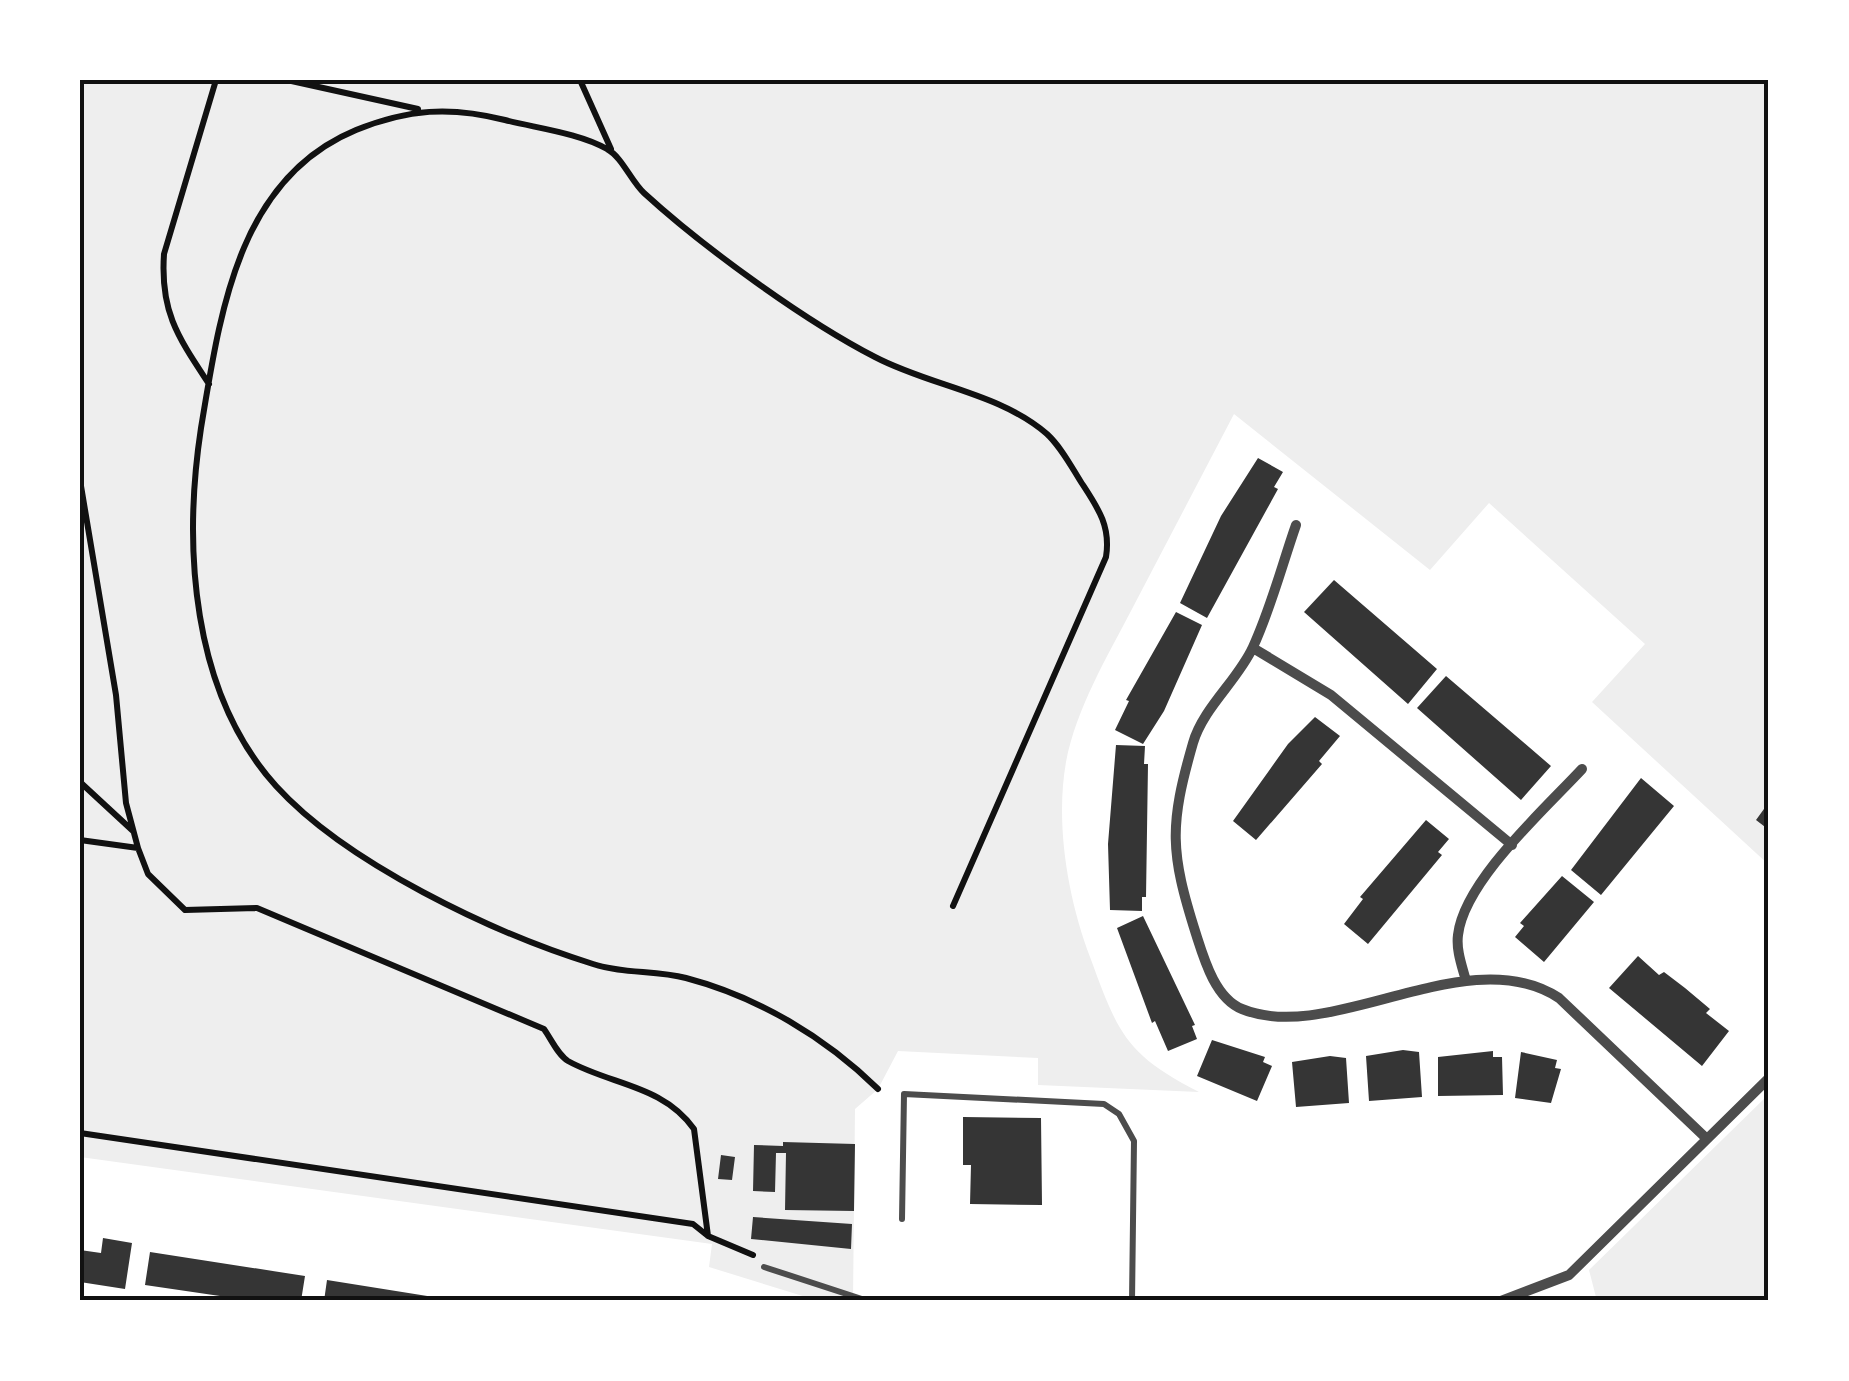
<svg xmlns="http://www.w3.org/2000/svg" width="1849" height="1381" font-family="'Fira Sans Condensed',sans-serif">
  <style>
    .green { fill: #eee }
    .building { fill: #353535 }
    .lines { fill: none; stroke-linecap: round; stroke-linejoin: round }
    .path { stroke: #111; stroke-width: 6 }
    .service { stroke: #4c4c4c; stroke-width: 6 }
    .minor { stroke: #4c4c4c; stroke-width: 10 }
    .neatline { fill: none; stroke: #111; stroke-width: 4 }
  </style>
  <rect width="100%" height="100%" fill="#fff"/>
  <!-- green -->
  <path class="green" d="M80 80H1769V865L1592 702 1645 644 1489 503 1430 570 1234 414C1200 479 1166 544 1132 609 1107 657 1076 709 1066 762 1055 824 1068 899 1090 957 1118 1033 1125 1054 1199 1092L1038 1085V1058L898 1051 878 1089 855 1109 853 1301H819L709 1267 712 1244 80 1157Z
    M1769 1094V1301H1597L1589 1270Z"/>
  <!-- building -->
  <path class="building" d="M1258 458 1283 472 1274 487 1278 489 1207 618 1180 603 1221 516Z
    M1334 580 1437 669 1408 704 1304 612Z
    M1176 612 1202 625 1164 711 1143 744 1115 730 1129 701 1126 700Z
    M1446 676 1551 766 1521 800 1417 708Z
    M1315 717 1340 736 1319 761 1322 764 1256 840 1233 821 1288 744Z
    M1116 745 1145 746 1144 764H1148L1146 897H1142V911L1110 910 1108 844Z
    M1641 778 1674 806 1601 895 1571 870Z
    M1769 802V830L1756 820Z
    M1426 820 1449 839 1438 852 1442 855 1368 944 1344 924 1363 899 1360 897Z
    M1562 876 1594 902 1544 962 1515 937 1524 926 1520 923Z
    M1143 916 1195 1025 1192 1026 1197 1039 1168 1051 1155 1021 1152 1023 1117 928Z
    M1638 956 1659 975 1664 972 1685 988 1710 1009 1706 1013 1729 1031 1702 1066 1609 988Z
    M1212 1040 1265 1057 1263 1062 1272 1066 1257 1101 1197 1076Z
    M1403 1050 1419 1052 1422 1097 1369 1101 1366 1056Z
    M1493 1051V1057H1502L1503 1095 1438 1096V1057Z
    M1521 1052 1557 1060 1555 1068 1561 1069 1551 1103 1515 1098Z
    M1330 1056 1346 1058 1349 1103 1296 1107 1292 1062Z
    M963 1117 1041 1118 1042 1205 970 1204 971 1165H963Z
    M783 1142 855 1144 854 1211 785 1210 786 1153H776L775 1192 753 1191 754 1145 783 1146Z
    M721 1155 735 1157 732 1180 718 1179Z
    M753 1217 852 1224 851 1249 751 1239Z
    M103 1238 132 1243 125 1289 80 1282V1250L101 1253Z
    M150 1252 305 1276 301 1301H254L145 1285Z
    M327 1280 446 1299 445 1301H324Z"/>
  <g class="lines">
    <!-- path -->
    <path class="path" d="M287 80 418 109
      M580 80 611 149
      M209 384C178 337 160 312 164 254L216 80
      M80 480 116 695 126 803 138 848
      M80 782 133 831
      M80 840 138 848 148 874 185 910 257 908 544 1029C551 1039 558 1055 568 1061 611 1085 663 1085 694 1129L708 1236 753 1255
      M878 1089C825 1037 758 997 686 978 655 970 623 974 593 964 493 933 346 863 276 786 191 692 183 546 201 428 220 315 237 179 356 130 408 109 450 106 505 120 536 128 579 133 607 149 622 157 631 181 644 193 703 247 805 321 875 357 930 386 1000 393 1047 434 1061 447 1071 466 1081 482 1098 508 1111 526 1106 557L953 906
      M80 1133 693 1224 708 1236"/>
    <!-- service -->
    <path class="service" d="M902 1219 904 1094 1104 1104 1119 1114 1134 1141 1132 1301
      M764 1267 868 1301"/>
    <!-- minor -->
    <path class="minor" d="M1296 525C1282 565 1271 608 1253 647 1238 680 1203 708 1193 743 1169 826 1170 852 1196 934 1204 959 1215 998 1242 1009 1331 1046 1467 938 1559 998L1707 1139
      M1253 648 1331 695 1512 845
      M1466 981C1462 966 1456 950 1458 935 1464 881 1546 808 1582 769
      M920 1301H983
      M1501 1301 1569 1275 1769 1078"/>
  </g>
  <!-- border -->
  <rect width="1849" height="1381" fill="none" stroke="#ffffff" stroke-width="165"/>
  <rect x="82" y="82" width="1684" height="1216" class="neatline"/>
</svg>
